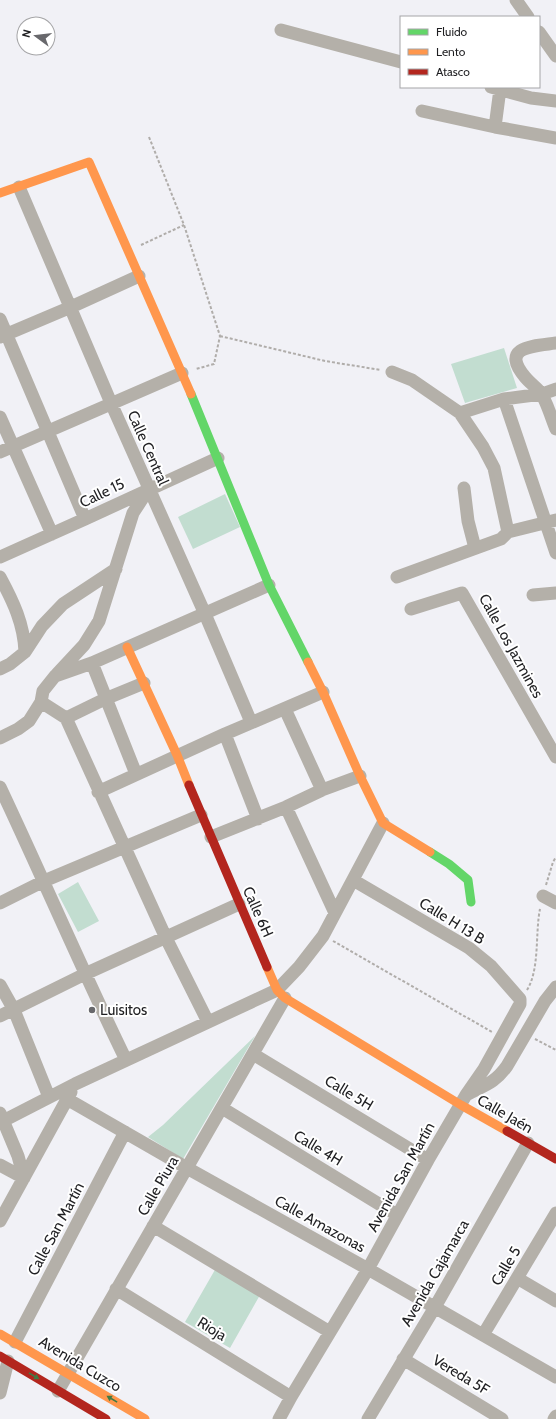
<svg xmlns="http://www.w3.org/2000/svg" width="556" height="1419" font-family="Cabin,sans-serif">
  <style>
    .green { fill: #c2ddd0 }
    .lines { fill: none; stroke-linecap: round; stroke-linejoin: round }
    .path { stroke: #b0adaa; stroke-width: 2; stroke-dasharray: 3 2; stroke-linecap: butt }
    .street { stroke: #b4b0a9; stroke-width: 13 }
    .fast { stroke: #63d668; stroke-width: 9 }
    .slow { stroke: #ff974d; stroke-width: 9 }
    .jam { stroke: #b3261e; stroke-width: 9 }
    .oneway { fill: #417a45 }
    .poi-dot { fill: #68686c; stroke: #fff; stroke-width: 1.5 }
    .labels { text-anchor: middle; stroke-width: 4; stroke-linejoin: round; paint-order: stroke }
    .street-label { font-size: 15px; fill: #1f1f22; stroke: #fff }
    .poi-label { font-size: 15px; fill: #1f1f22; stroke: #fff; text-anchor: start }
  </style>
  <rect width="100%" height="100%" fill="#f1f1f6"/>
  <!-- green -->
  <path class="green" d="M504 348 517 388 465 403 451 364Z
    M225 494 240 527 193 549 178 517Z
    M78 882 99 921 78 932 58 894Z
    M255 1036 183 1159 148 1137 163 1125Z
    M216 1268 260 1295 230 1348 185 1322Z"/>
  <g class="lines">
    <!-- path -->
    <path class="path" d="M149 137 184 225 220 336 214 364 196 369
      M141 245 184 225
      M220 336 325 361 381 370
      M546 885 553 862 556 857
      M333 941 492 1032
      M527 990C540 969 535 933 540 909
      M535 1039 556 1050"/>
    <!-- street -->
    <path class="street" d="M516 0 528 17
      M281 30 401 62
      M539 32 556 56
      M491 87 531 98 556 101
      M422 111 495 127 556 138
      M495 127 500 89
      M19 187 111 403 205 614 251 722
      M0 319 85 519
      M0 337 71 307 139 276
      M556 343C535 346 499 346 525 377 530 383 536 387 540 392 546 399 552 420 556 429
      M392 372 412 380 460 413 483 447 494 468 508 532
      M504 399 556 553
      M460 413 504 399 542 394 556 389
      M0 417 52 534
      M0 452 182 373
      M464 488 468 521 475 548
      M0 557 85 519 218 458
      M0 577C13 601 24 624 25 652
      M397 577 501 539 508 532 556 520
      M533 595 556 593
      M411 609 462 593 556 757
      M92 663 136 774
      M0 669 10 664 25 652 42 626 63 604 116 569
      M57 674 84 645 99 621 133 513 148 490
      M41 702 66 718 166 938 208 1022
      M285 709 322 790
      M66 718 105 699 144 683
      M225 734 258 819
      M0 738 18 729 29 721 41 702 43 691 55 676 92 663 269 585
      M0 787C43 878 82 970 126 1060
      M98 792 225 734 323 692
      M286 807 335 913
      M211 837 286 807 322 790 360 776
      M543 896 556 903
      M0 903 44 881 201 815
      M0 985 14 1010 49 1097
      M0 1016 85 974 239 904
      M253 1054 428 1160
      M468 1094C485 1085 495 1083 507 1066L545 1001 556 987
      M67 1099 187 1168 368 1269 556 1377
      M222 1108 397 1215
      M0 1113 18 1156 24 1178
      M3 1121 75 1084 277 990 299 967 323 936 383 823
      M0 1165 24 1178
      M0 1221 71 1092
      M153 1226 330 1332
      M517 1278 556 1301
      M116 1289 291 1397
      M483 1335 556 1213
      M15 1342 125 1132
      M403 1359 502 1419
      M58 1391 285 998
      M0 1393 8 1361
      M279 1419 291 1397 368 1269 428 1160 466 1095 484 1069 520 1004V999L491 966 469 948 353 880
      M368 1419 435 1307 528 1143
      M554 1419 556 1416"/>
    <!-- fast -->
    <path class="fast" d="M191 394 269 585 308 662
      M430 852 449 864 468 880 471 902"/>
    <!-- slow -->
    <path class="slow" d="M0 193 89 162 191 394
      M127 647 177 755 189 785
      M308 662 323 692 360 776 383 823 430 852
      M267 967 277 990 285 998 461 1105 507 1131
      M0 1334 145 1419"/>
    <!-- jam -->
    <path class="jam" d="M189 785 267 967
      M507 1131 556 1159
      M0 1356 106 1419"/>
  </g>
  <!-- one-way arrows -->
  <defs><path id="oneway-solid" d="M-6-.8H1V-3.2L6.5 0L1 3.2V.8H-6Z"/></defs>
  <g class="oneway">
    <use href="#oneway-solid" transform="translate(34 1376) rotate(31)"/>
    <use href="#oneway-solid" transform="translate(112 1399) rotate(-149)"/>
  </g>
  <!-- markers -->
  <circle class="poi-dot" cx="92" cy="1010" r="4"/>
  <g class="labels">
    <!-- street labels -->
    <g class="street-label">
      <text transform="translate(148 448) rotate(66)" y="5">Calle Central</text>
      <text transform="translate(102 493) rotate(-26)" y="5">Calle 15</text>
      <text transform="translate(511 646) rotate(61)" y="5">Calle Los Jazmines</text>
      <text transform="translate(258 912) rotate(66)" y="5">Calle 6H</text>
      <text transform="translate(452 921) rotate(32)" y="5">Calle H 13 B</text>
      <text transform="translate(349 1093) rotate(31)" y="5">Calle 5H</text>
      <text transform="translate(505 1114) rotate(30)" y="5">Calle Jaén</text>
      <text transform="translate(318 1148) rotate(31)" y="5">Calle 4H</text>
      <text transform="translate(401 1177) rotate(-61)" y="5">Avenida San Martín</text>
      <text transform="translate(158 1186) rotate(-60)" y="5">Calle Piura</text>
      <text transform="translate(320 1224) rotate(29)" y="5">Calle Amazonas</text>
      <text transform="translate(56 1229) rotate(-62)" y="5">Calle San Martín</text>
      <text transform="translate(506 1266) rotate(-59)" y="5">Calle 5</text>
      <text transform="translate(435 1273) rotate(-60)" y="5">Avenida Cajamarca</text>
      <text transform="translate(212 1329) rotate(32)" y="5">Rioja</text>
      <text transform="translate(80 1364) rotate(31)" y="5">Avenida Cuzco</text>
      <text transform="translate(461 1375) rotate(31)" y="5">Vereda 5F</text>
    </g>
    <!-- poi labels -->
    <g class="poi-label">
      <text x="100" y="1015">Luisitos</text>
    </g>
  </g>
  <!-- legend -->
  <rect x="400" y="16" width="140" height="72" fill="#ffffff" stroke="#a5a5a7"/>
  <rect x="408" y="29" width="20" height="6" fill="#63d668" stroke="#a5a5a7"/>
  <text x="436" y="36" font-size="12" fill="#1f1f22">Fluido</text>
  <rect x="408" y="49" width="20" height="6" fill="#ff974d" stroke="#a5a5a7"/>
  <text x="436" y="56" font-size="12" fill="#1f1f22">Lento</text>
  <rect x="408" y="69" width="20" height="6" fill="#b3261e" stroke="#a5a5a7"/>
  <text x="436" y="76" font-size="12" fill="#1f1f22">Atasco</text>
  <!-- north arrow -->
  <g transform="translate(36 36) rotate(285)"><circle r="19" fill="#ffffff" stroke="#a5a5a7"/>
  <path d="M0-3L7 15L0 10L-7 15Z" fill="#68686c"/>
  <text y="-6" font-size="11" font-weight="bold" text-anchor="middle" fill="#1f1f22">N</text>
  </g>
</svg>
